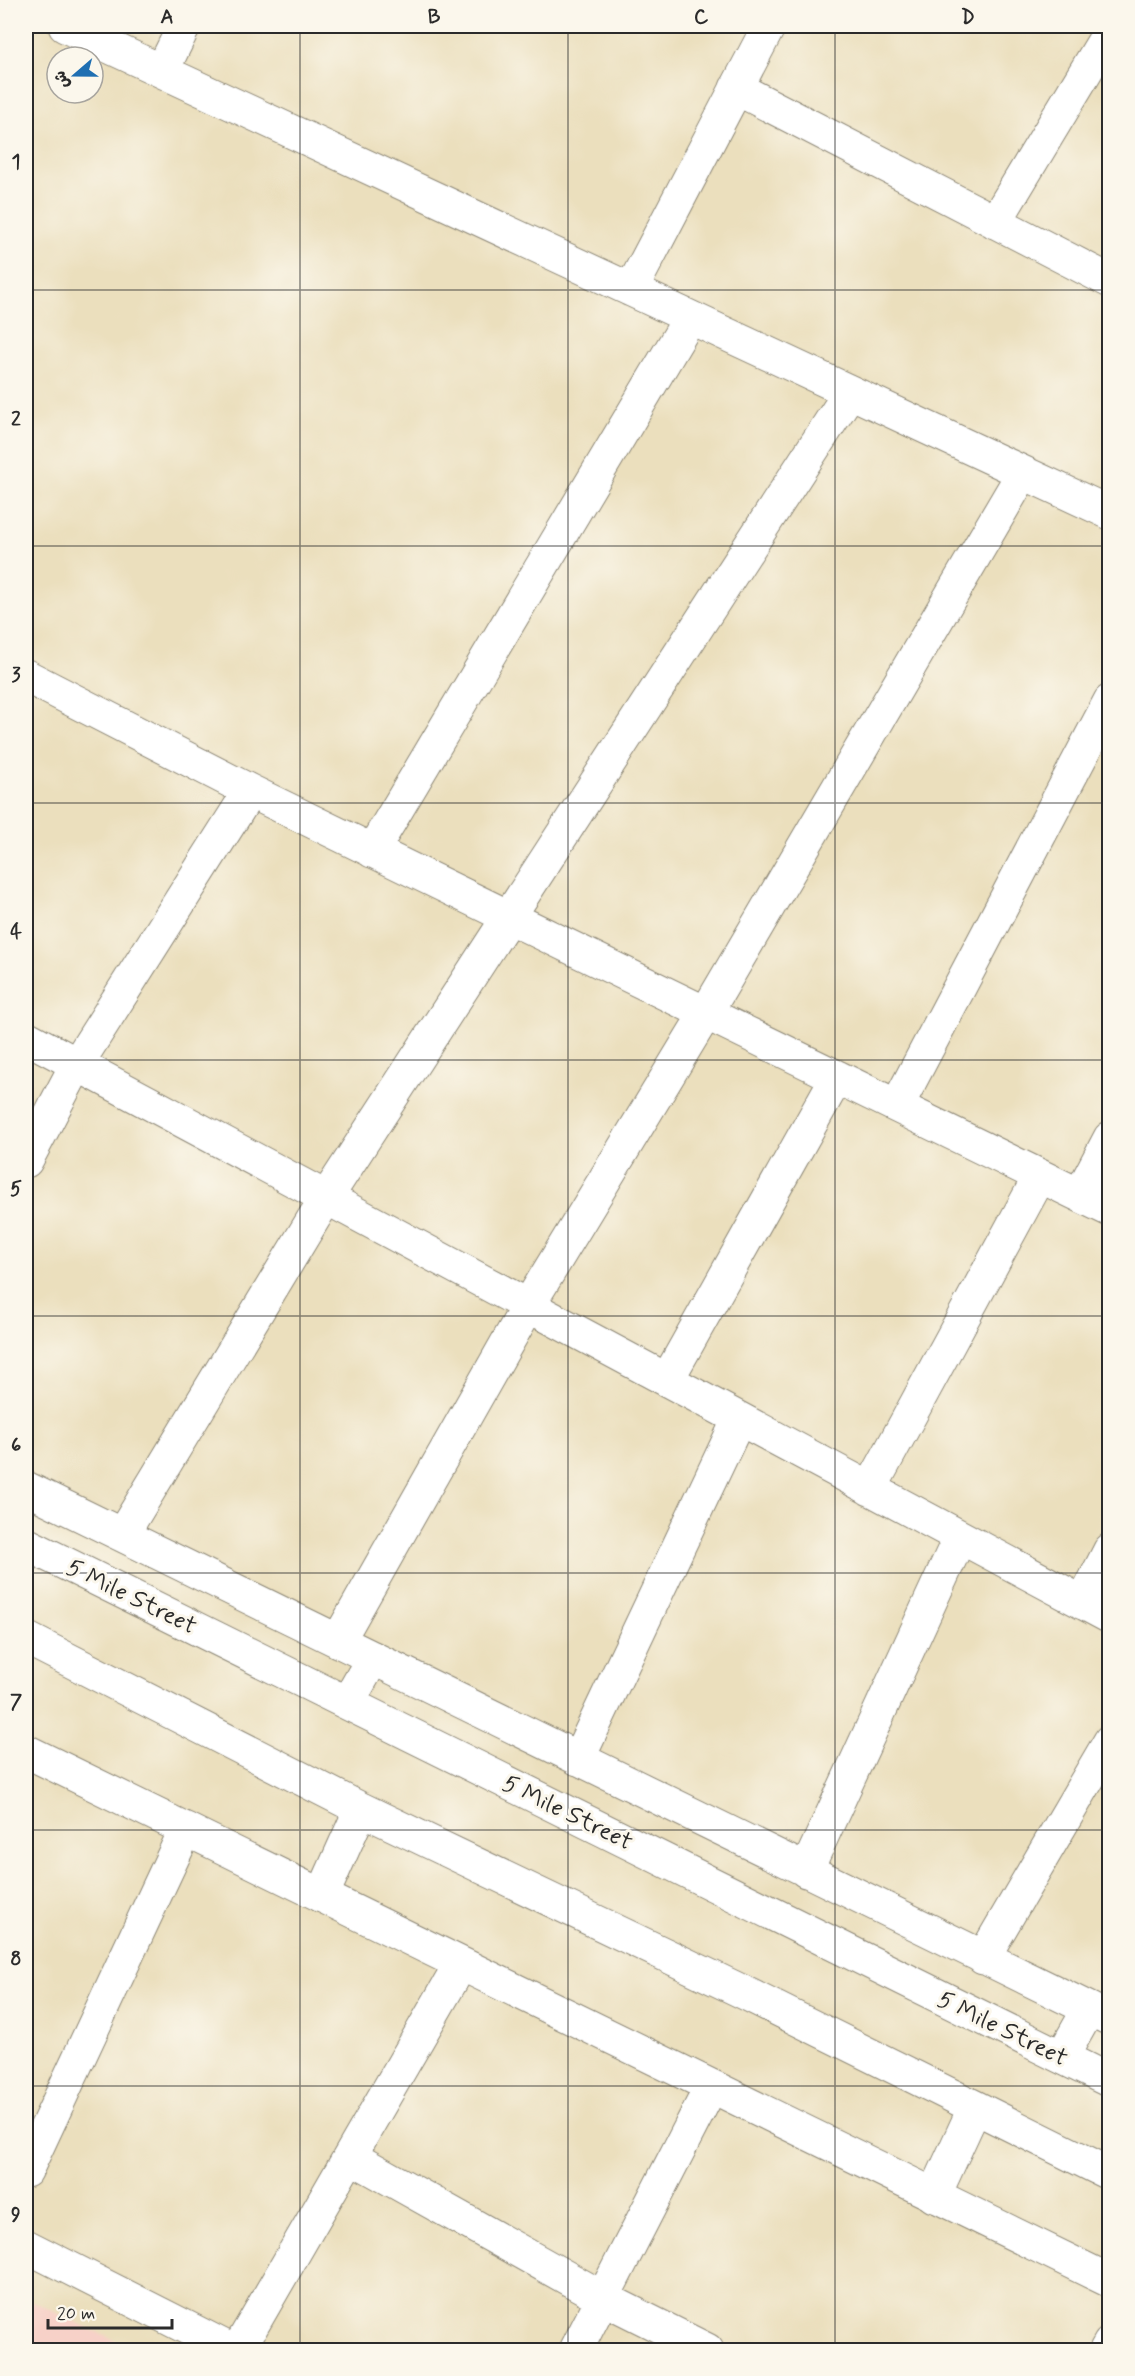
<svg xmlns="http://www.w3.org/2000/svg" width="1135" height="2376" font-family="Mynerve,'Playpen Sans Arabic',sans-serif">
  <style>
    .built { fill: #f7d1c8 }
    .lines { fill: none; stroke-linecap: round; stroke-linejoin: round }
    .minor-casing { stroke: #8b8574; stroke-width: 35 }
    .major-casing { stroke: #8b8574; stroke-width: 35 }
    .minor { stroke: #fff; stroke-width: 33 }
    .major { stroke: #fff; stroke-width: 33 }
    .grid { fill: none; stroke: #2b2b2b; stroke-width: 1.5; stroke-opacity: 0.55 }
    .labels { text-anchor: middle; stroke-width: 6; stroke-linejoin: round; paint-order: stroke }
    .street-label { font-size: 24px; fill: #2b2b2b; stroke: #fbf7ec }
    .neatline { fill: none; stroke: #2b2b2b; stroke-width: 2 }
    .grid-label { font-size: 20px; text-anchor: middle; font-weight: bold; fill: #2b2b2b }
  </style>
  <rect width="100%" height="100%" fill="#fbf7ec"/>
  <filter id="ink" filterUnits="userSpaceOnUse"><feTurbulence type="fractalNoise" baseFrequency=".0167" numOctaves="2"/><feDisplacementMap in="SourceGraphic" scale="12" xChannelSelector="R" yChannelSelector="G"/><feConvolveMatrix kernelMatrix="1 2 1 2 8 2 1 2 1" color-interpolation-filters="sRGB"/></filter>
  <filter id="wash" filterUnits="userSpaceOnUse"><feTurbulence type="fractalNoise" baseFrequency=".008" numOctaves="4" result="noise"/><feDisplacementMap in="SourceGraphic" scale="24" xChannelSelector="R" yChannelSelector="G"/><feGaussianBlur stdDeviation="1.35" result="paint"/><feColorMatrix in="noise" values="0 0 0 0 0 0 0 0 0 0 0 0 0 0 0 0 0 1.4 0 .05"/><feComposite in="paint" operator="in"/></filter>
  <g filter="url(#wash)">
    <rect width="100%" height="100%" fill="#ebdfbd"/>
    <!-- built -->
    <path class="built" d="M26 2298 134 2350H26Z"/>
  </g>
  <g filter="url(#ink)">
    <g class="lines">
      <!-- minor casing -->
      <g class="minor-casing">
        <path id="minor" d="M65 26 1110 513
          M162 71 184 26
          M736 88 1110 281
          M995 222 1110 31
          M631 290 769 26
          M26 676 250 791 1110 1210
          M372 851 690 318
          M26 1037 1110 1617
          M897 1106 1110 701
          M26 1161 77 1064 250 791
          M1080 1195 1110 1138
          M667 1380 837 1077
          M26 1488 1110 2019
          M870 1489 1040 1176
          M122 1535 326 1198 850 392
          M1083 1603 1110 1550
          M338 1641 528 1306 706 1013 1023 473
          M26 1751 1110 2281
          M578 1759 739 1419
          M806 1871 960 1537
          M983 1958 1110 1741
          M351 2157 603 2298 707 2350
          M26 2171 186 1829
          M26 2246 231 2350
          M238 2350 461 1964
          M576 2350 711 2087
          M1106 2350 1110 2343"/>
      </g>
      <!-- major casing -->
      <g class="major-casing">
        <path id="major" d="M26 1544 1110 2081
          M26 1638 361 1809 741 1991 1110 2174
          M348 1702 373 1658
          M322 1896 361 1809
          M1062 2057 1089 2009
          M934 2196 975 2107"/>
      </g>
      <!-- minor -->
      <use href="#minor" class="minor"/>
      <!-- major -->
      <use href="#major" class="major"/>
    </g>
  </g>
  <!-- grid -->
  <path class="grid" d="M300 26V2350M568 26V2350M835 26V2350M26 290H1110M26 546H1110M26 803H1110M26 1060H1110M26 1316H1110M26 1573H1110M26 1830H1110M26 2086H1110"/>
  <g class="labels">
    <!-- street labels -->
    <g class="street-label">
      <text transform="translate(132 1596) rotate(26)" y="8">5 Mile Street</text>
      <text transform="translate(568 1812) rotate(26)" y="8">5 Mile Street</text>
      <text transform="translate(1003 2028) rotate(26)" y="8">5 Mile Street</text>
    </g>
  </g>
  <!-- margin -->
  <rect width="1135" height="2376" fill="none" stroke="#fbf7ec" stroke-width="66"/>
  <!-- north arrow -->
  <g transform="translate(75 75) rotate(250)"><circle r="28" fill="#fbf7ec" stroke="#a8a59f" stroke-width="1.5"/>
  <path d="M0-4.5L10 22L0 15L-10 22Z" fill="#1f6fb2"/>
  <text y="-9" font-size="16" font-weight="bold" text-anchor="middle" fill="#2b2b2b">ش</text>
  </g>
  <!-- scale -->
  <path d="M48 2319v9h124v-9" fill="none" stroke="#2b2b2b" stroke-width="3"/>
  <text x="57" y="2319" font-size="18" fill="#2b2b2b" stroke="#fbf7ec" stroke-width="4.5" paint-order="stroke">20 m</text>
  <rect x="33" y="33" width="1069" height="2310" class="neatline"/>
  <g class="grid-label">
    <text x="167" y="23">A</text>
    <text x="434" y="23">B</text>
    <text x="701" y="23">C</text>
    <text x="968" y="23">D</text>
    <text x="16" y="168">1</text>
    <text x="16" y="425">2</text>
    <text x="16" y="681">3</text>
    <text x="16" y="938">4</text>
    <text x="16" y="1195">5</text>
    <text x="16" y="1451">6</text>
    <text x="16" y="1708">7</text>
    <text x="16" y="1965">8</text>
    <text x="16" y="2221">9</text>
  </g>
</svg>
